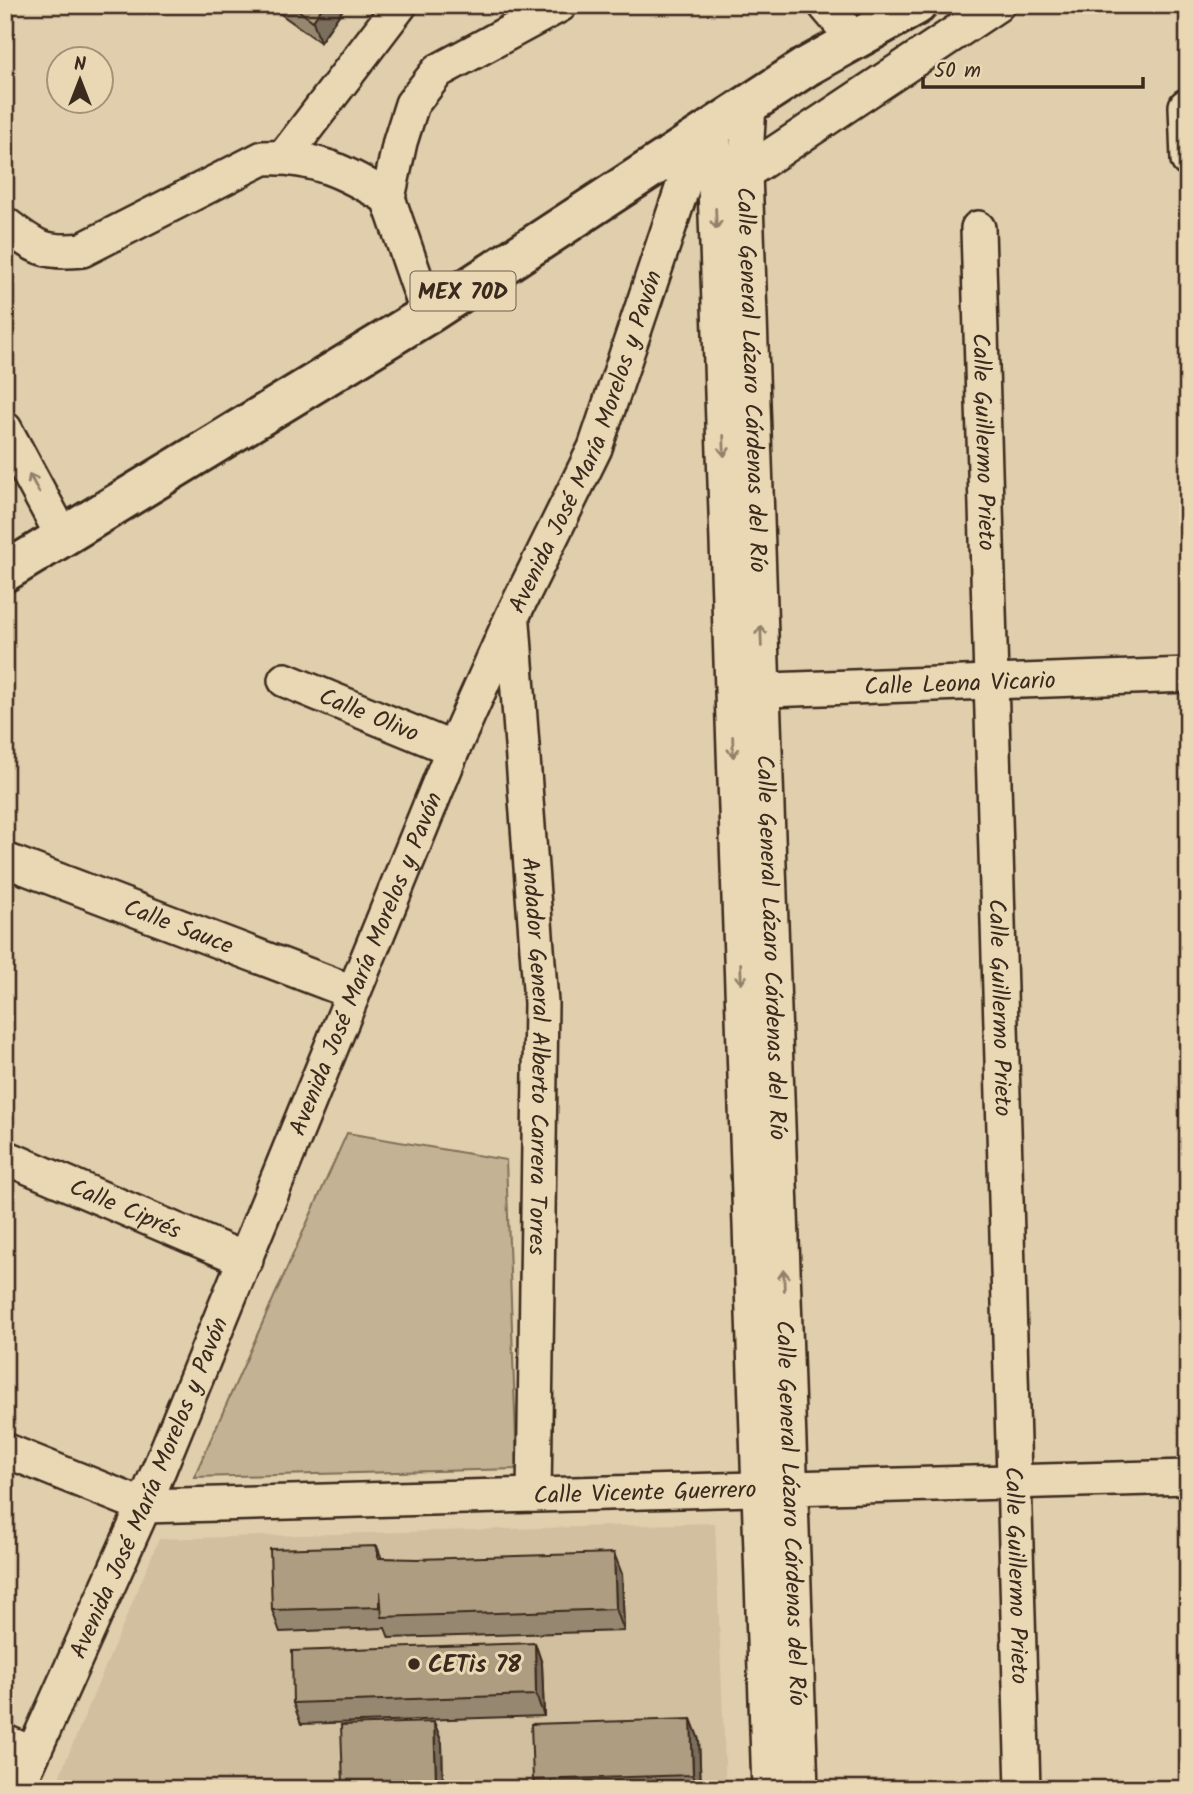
<svg xmlns="http://www.w3.org/2000/svg" width="1193" height="1794" font-family="Kalam,sans-serif">
  <style>
    .built { fill: #d1bf9f }
    .green { fill: #c4b294; stroke: #806e59; stroke-width: 2 }
    .lines { fill: none; stroke-linecap: round; stroke-linejoin: round }
    .minor-casing { stroke: #3b2a1e; stroke-width: 38 }
    .highway-casing { stroke: #3b2a1e; stroke-width: 44 }
    .minor { stroke: #ead8b5; stroke-width: 33 }
    .highway { stroke: #ead8b5; stroke-width: 38 }
    .wall { fill: #968770; stroke: #3b2a1e; stroke-width: 2 }
    .shaded-wall { fill: #7a6e5b; stroke: #3b2a1e; stroke-width: 2 }
    .building { fill: #af9d82; stroke: #3b2a1e; stroke-width: 2 }
    .oneway { stroke: #92816a }
    .poi-dot { fill: #3b2a1e; stroke: #ead8b5; stroke-width: 2.5 }
    .labels { text-anchor: middle; stroke-width: 6; stroke-linejoin: round; paint-order: stroke }
    .shield { fill: #ead8b5; stroke: #705e4b; stroke-width: 2 }
    .shield-label { font-size: 23px; font-weight: bold; fill: #3b2a1e }
    .street-label { font-size: 24px; fill: #3b2a1e; stroke: #ead8b5 }
    .poi-label { font-size: 24px; font-weight: bold; fill: #3b2a1e; stroke: #ead8b5; text-anchor: start }
  </style>
  <rect width="100%" height="100%" fill="#e0ceac"/>
  <filter id="ink" filterUnits="userSpaceOnUse"><feTurbulence type="fractalNoise" baseFrequency=".0143" numOctaves="2"/><feDisplacementMap in="SourceGraphic" scale="14" xChannelSelector="R" yChannelSelector="G"/><feConvolveMatrix kernelMatrix="1 2 1 2 8 2 1 2 1" color-interpolation-filters="sRGB"/></filter>
  <g filter="url(#ink)">
    <!-- built -->
    <path class="built" d="M715 1523 726 1789H54L159 1539Z"/>
    <!-- green -->
    <path class="green" d="M347 1133 506 1160 517 1469 194 1477Z"/>
    <g class="lines">
      <!-- minor casing -->
      <g class="minor-casing">
        <g id="minor">
          <path d="M825 5 842 25"/>
          <path id="s1" d="M749 104 745 173 801 1789"/>
          <path d="M1186 106 1188 160"/>
          <path d="M713 126 769 1789"/>
          <path d="M284 157 400 5"/>
          <path d="M729 178 745 173 997 5"/>
          <path d="M5 224C35 247 44 254 82 250L263 158C312 155 348 173 388 198"/>
          <path id="s2" d="M978 228 1023 1789"/>
          <path d="M428 314 388 198 400 142 412 104 438 71 560 5"/>
          <path d="M5 429 63 537"/>
          <path id="s3" d="M513 623 541 1003 534 1495"/>
          <path id="s4" d="M285 680 453 749"/>
          <path id="s5" d="M741 691 1188 675"/>
          <path id="s6" d="M5 860 352 992"/>
          <path id="s7" d="M5 1157 246 1260"/>
          <path id="s8" d="M5 1450 144 1506 1188 1477"/>
          <path d="M5 1742 31 1753"/>
          <path id="s9" d="M17 1789 144 1506 453 749 512 617 595 448 700 135"/>
        </g>
      </g>
      <!-- highway casing -->
      <g class="highway-casing">
        <path id="highway" d="M5 572 428 314 806 67 917 5"/>
      </g>
      <!-- minor -->
      <use href="#minor" class="minor"/>
      <!-- highway -->
      <use href="#highway" class="highway"/>
    </g>
    <!-- wall -->
    <path class="wall" d="M268 5H346L320 42Z
      M382 1558 622 1574 624 1631 389 1638 385 1628 280 1632 272 1610Z
      M535 1643 542 1664 544 1716 301 1724 293 1703Z
      M691 1719 699 1740 701 1789H536L533 1780Z
      M434 1722 442 1743 443 1789H345L343 1784Z"/>
    <!-- shaded-wall -->
    <path class="shaded-wall" d="M324 5H346L320 42 313 21Z
      M377 1546 385 1567 378 1558Z
      M614 1553 622 1574 624 1631 616 1609Z
      M535 1643 542 1664 544 1716 536 1695Z
      M691 1719 699 1740 701 1789H698L693 1775Z
      M434 1722 442 1743 443 1789H439L436 1781Z"/>
    <!-- building -->
    <path class="building" d="M291 5H324L313 21Z
      M377 1546 378 1558 417 1559 614 1553 616 1609 382 1617 380 1591V1607L272 1610 270 1549Z
      M535 1643 536 1695 293 1703 292 1651Z
      M691 1719 693 1775 533 1780 531 1724Z
      M434 1722 436 1781 343 1784 341 1725Z"/>
    <!-- one-way arrows -->
    <defs><path id="oneway-shaft" d="M-6 0H5M1.5-3L5.5 0L1.5 3" fill="none" stroke-width="1.6" stroke-linecap="round" stroke-linejoin="round" transform="scale(1.75)"/></defs>
    <g class="oneway">
      <use href="#oneway-shaft" transform="translate(716 219) rotate(88)"/>
      <use href="#oneway-shaft" transform="translate(724 446) rotate(88)"/>
      <use href="#oneway-shaft" transform="translate(34 483) rotate(-118)"/>
      <use href="#oneway-shaft" transform="translate(761 636) rotate(-92)"/>
      <use href="#oneway-shaft" transform="translate(733 747) rotate(88)"/>
      <use href="#oneway-shaft" transform="translate(741 974) rotate(88)"/>
      <use href="#oneway-shaft" transform="translate(784 1280) rotate(-92)"/>
    </g>
  </g>
  <!-- markers -->
  <circle class="poi-dot" cx="414" cy="1664" r="7"/>
  <g class="labels">
    <!-- shield labels -->
    <rect class="shield" x="410.5" y="271.5" width="105" height="39" rx="5"/>
    <g class="shield-label">
      <text x="463" y="299">MEX 70D</text>
    </g>
    <!-- street labels -->
    <g class="street-label">
      <text dy="8" stroke="none"><textPath href="#s1" startOffset="276">Calle General Lázaro Cárdenas del Río</textPath></text>
      <text dy="8" stroke="none"><textPath href="#s9" startOffset="1463">Avenida José María Morelos y Pavón</textPath></text>
      <text dy="8" stroke="none"><textPath href="#s2" startOffset="214">Calle Guillermo Prieto</textPath></text>
      <text dy="8" stroke="none"><textPath href="#s5" startOffset="219">Calle Leona Vicario</textPath></text>
      <text dy="8" stroke="none"><textPath href="#s4" startOffset="91">Calle Olivo</textPath></text>
      <text dy="8" stroke="none"><textPath href="#s6" startOffset="186">Calle Sauce</textPath></text>
      <text dy="8" stroke="none"><textPath href="#s1" startOffset="844">Calle General Lázaro Cárdenas del Río</textPath></text>
      <text dy="8" stroke="none"><textPath href="#s9" startOffset="896">Avenida José María Morelos y Pavón</textPath></text>
      <text dy="8" stroke="none"><textPath href="#s2" startOffset="780">Calle Guillermo Prieto</textPath></text>
      <text dy="8" stroke="none"><textPath href="#s3" startOffset="434">Andador General Alberto Carrera Torres</textPath></text>
      <text dy="8" stroke="none"><textPath href="#s7" startOffset="131">Calle Ciprés</textPath></text>
      <text dy="8" stroke="none"><textPath href="#s9" startOffset="329">Avenida José María Morelos y Pavón</textPath></text>
      <text dy="8" stroke="none"><textPath href="#s8" startOffset="651">Calle Vicente Guerrero</textPath></text>
      <text dy="8" stroke="none"><textPath href="#s1" startOffset="1410">Calle General Lázaro Cárdenas del Río</textPath></text>
      <text dy="8" stroke="none"><textPath href="#s2" startOffset="1348">Calle Guillermo Prieto</textPath></text>
    </g>
    <!-- poi labels -->
    <g class="poi-label">
      <text x="428" y="1672">CETis 78</text>
    </g>
  </g>
  <!-- margin -->
  <rect width="1193" height="1794" fill="none" stroke="#ead8b5" stroke-width="28"/>
  <rect x="14" y="14" width="1165" height="1766" fill="none" stroke="#3b2a1e" stroke-width="2.5" filter="url(#ink)"/>
  <!-- north arrow -->
  <g transform="translate(80 80)"><circle r="33" fill="#ead8b5" stroke="#a49279" stroke-width="2"/>
  <path d="M0-5L12 26L0 18L-12 26Z" fill="#3b2a1e"/>
  <text y="-10" font-size="19" font-weight="bold" text-anchor="middle" fill="#3b2a1e">N</text>
  </g>
  <!-- scale -->
  <path d="M923 77v10h220v-10" fill="none" stroke="#3b2a1e" stroke-width="3.5"/>
  <text x="934" y="77" font-size="21" fill="#3b2a1e" stroke="#ead8b5" stroke-width="5" paint-order="stroke">50 m</text>
</svg>
